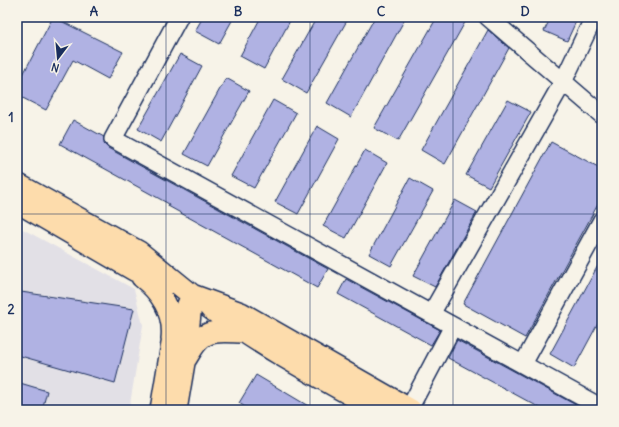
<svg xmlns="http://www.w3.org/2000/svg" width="619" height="427" font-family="Delius,sans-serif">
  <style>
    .built { fill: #e2e0e6 }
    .building { fill: #b0b2e3; stroke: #1b2f5e }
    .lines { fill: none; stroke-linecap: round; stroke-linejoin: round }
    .minor-casing { stroke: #1b2f5e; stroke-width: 20 }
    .major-casing { stroke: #1b2f5e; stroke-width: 24 }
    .minor { stroke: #f7f3e8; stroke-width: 17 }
    .major { stroke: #fddcac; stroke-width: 21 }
    .grid { fill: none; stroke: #1b2f5e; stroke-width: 1; stroke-opacity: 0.55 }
    .neatline { fill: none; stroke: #1b2f5e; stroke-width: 1.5 }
    .grid-label { font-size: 13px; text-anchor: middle; font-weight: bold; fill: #1b2f5e }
  </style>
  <rect width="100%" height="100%" fill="#f7f3e8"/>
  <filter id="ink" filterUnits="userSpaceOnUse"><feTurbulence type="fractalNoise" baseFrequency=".025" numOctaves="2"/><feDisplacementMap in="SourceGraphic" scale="8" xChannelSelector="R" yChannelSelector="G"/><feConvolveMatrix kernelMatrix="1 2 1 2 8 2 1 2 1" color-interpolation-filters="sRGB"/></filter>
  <g filter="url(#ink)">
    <!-- built -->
    <path class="built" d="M17 226 134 289 143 325 129 410H17Z"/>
    <!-- building -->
    <path class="building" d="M53 17 123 52 108 79 73 60 46 110 17 95V86Z
      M203 17H234L219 44 195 31Z
      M261 17H292L264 69 240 56Z
      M317 17H349L306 93 282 79Z
      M375 17H406L351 117 327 103Z
      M437 17H468L398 141 374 128Z
      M551 17H578L567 41 544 31Z
      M488 30 509 48 445 164 421 150Z
      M180 54 202 66 161 142 138 129Z
      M226 78 249 91 207 166 184 154Z
      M273 100 296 113 254 188 231 176Z
      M508 100 531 112 489 187 466 175Z
      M73 120 104 137V144L108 148 328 269 317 288 168 206 169 204 60 144Z
      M317 126 339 139 298 214 275 202Z
      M551 142 602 169V197L525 338 463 304Z
      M365 150 387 163 346 238 323 226Z
      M410 178 433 191 391 266 369 254Z
      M455 200 477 212 435 287 413 276Z
      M602 258V316L574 368 550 354Z
      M346 279 440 330 431 345 338 294Z
      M21 292 134 309 115 383 17 355V315Z
      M457 340 585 410H544L448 358Z
      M256 375 315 410H250L239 403Z
      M20 383 47 391 42 410H17V392Z"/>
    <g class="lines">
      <!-- minor casing -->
      <g class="minor-casing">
        <path id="minor" d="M179 17 113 139 602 408
          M488 17 602 115
          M431 314 563 82 594 17
          M523 364 602 220
          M409 409 453 326"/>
      </g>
      <!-- major casing -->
      <g class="major-casing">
        <path id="major" d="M17 184 139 252 192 295 241 313 411 410
          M17 202 134 270 167 284
          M142 277C162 293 175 313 172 339
          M210 308C262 347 321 378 378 410
          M185 360C189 354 193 346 198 341 209 328 228 332 243 332
          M161 410 172 344 192 295 186 351 176 410"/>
      </g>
      <!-- minor -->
      <use href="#minor" class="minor"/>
      <!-- major -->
      <use href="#major" class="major"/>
    </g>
  </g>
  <!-- grid -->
  <path class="grid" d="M166 17V410M310 17V410M453 17V410M17 214H602"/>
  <!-- margin -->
  <rect width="619" height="427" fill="none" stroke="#f7f3e8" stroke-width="44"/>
  <!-- north arrow -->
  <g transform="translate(58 58) rotate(196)" stroke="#f7f3e8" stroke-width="3" paint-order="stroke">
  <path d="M0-3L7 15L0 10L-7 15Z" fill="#1b2f5e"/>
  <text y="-6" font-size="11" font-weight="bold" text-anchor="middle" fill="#1b2f5e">N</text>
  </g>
  <rect x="22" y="22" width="575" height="383" class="neatline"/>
  <g class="grid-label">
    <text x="94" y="16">A</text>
    <text x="238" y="16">B</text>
    <text x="381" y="16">C</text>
    <text x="525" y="16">D</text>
    <text x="11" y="122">1</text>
    <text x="11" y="314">2</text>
  </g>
</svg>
